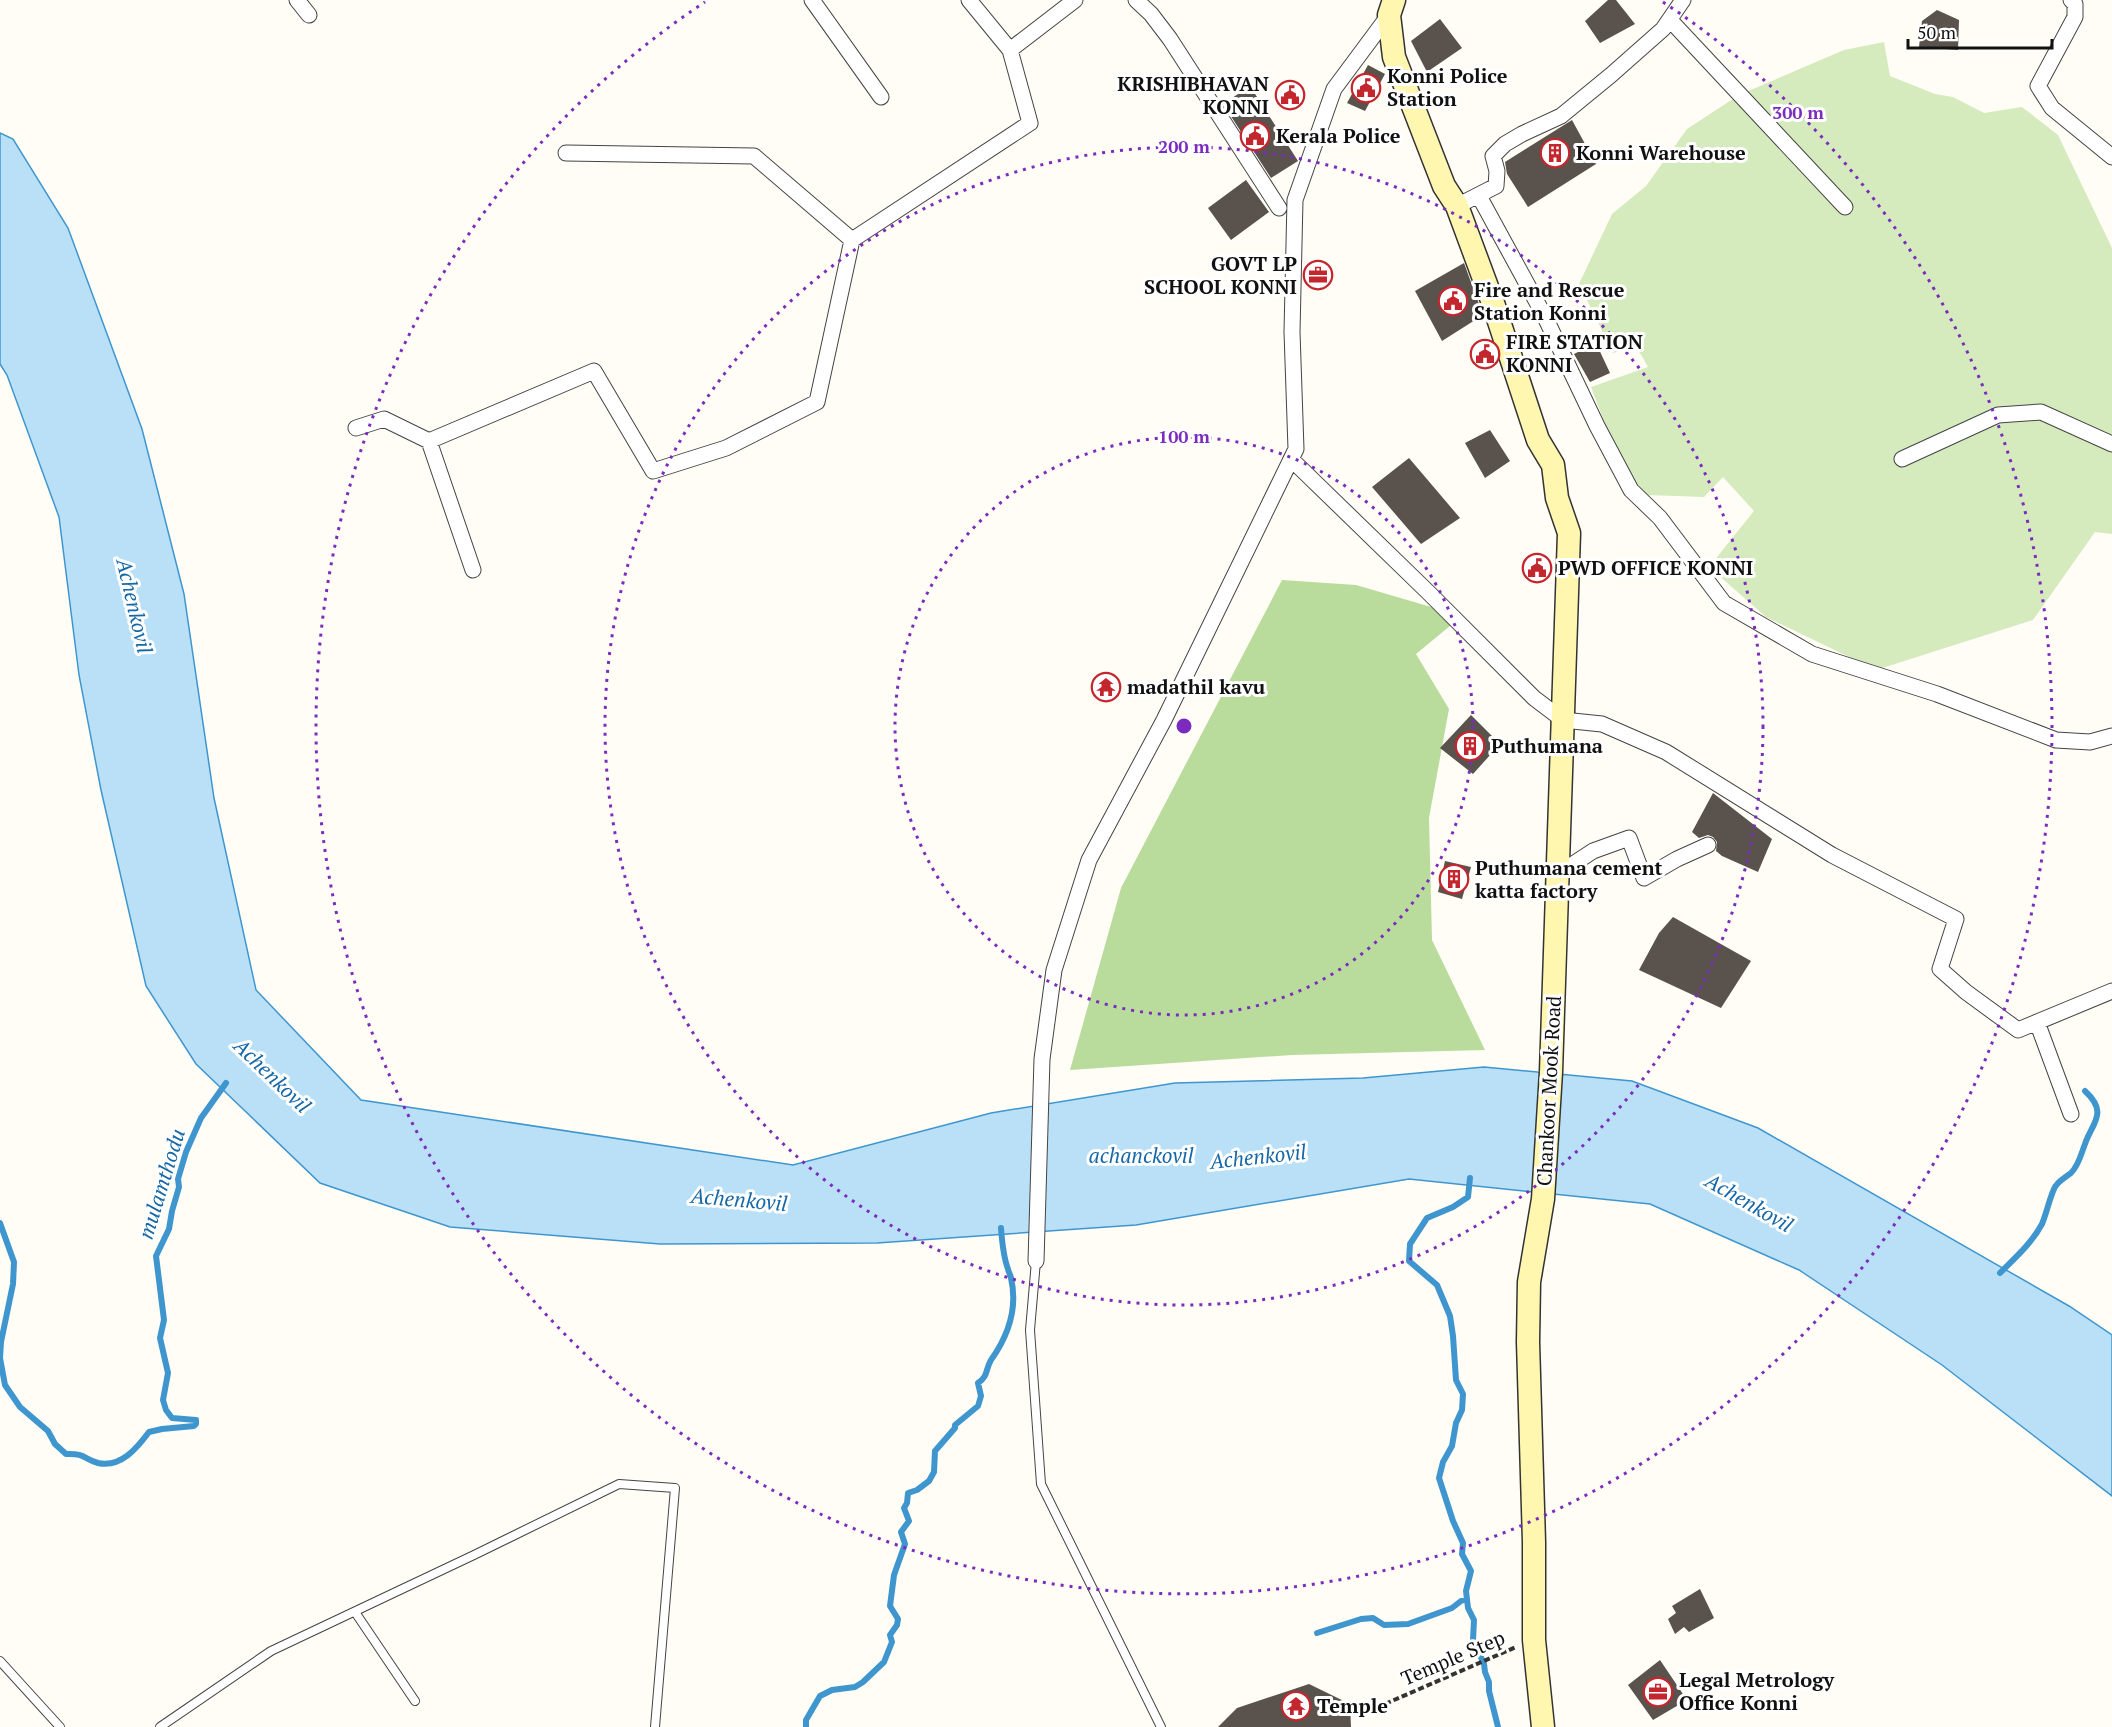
<svg xmlns="http://www.w3.org/2000/svg" width="2112" height="1727" font-family="'PT Serif',serif">
  <style>
    .green { fill: #d5ebbd }
    .forest { fill: #b9dc9c }
    .water { fill: #b9e0f7; stroke: #3f96cf; stroke-width: 1.5 }
    .lines { fill: none; stroke-linecap: round; stroke-linejoin: round }
    .stream { stroke: #3f96cf; stroke-width: 6 }
    .building { fill: #5a524d }
    .lane-casing { stroke: #444; stroke-width: 10 }
    .street-casing { stroke: #444; stroke-width: 17 }
    .secondary-casing { stroke: #333; stroke-width: 25 }
    .path { stroke: #333; stroke-width: 4; stroke-dasharray: 6 3; stroke-linecap: butt }
    .lane { stroke: #fff; stroke-width: 8 }
    .street { stroke: #fff; stroke-width: 15 }
    .secondary { stroke: #fff6b0; stroke-width: 22 }
    .ring { fill: none; stroke: #7b2cbf; stroke-width: 3; stroke-dasharray: 3 6 }
    .labels { text-anchor: middle; stroke-width: 6; stroke-linejoin: round; paint-order: stroke }
    .poi-label { font-size: 20px; font-weight: bold; fill: #111; stroke: #fff; text-anchor: start }
    .street-label { font-size: 20px; fill: #111; stroke: #fff }
    .water-label { font-size: 21px; font-style: italic; fill: #1768a6; stroke: #fff }
    .centre { fill: #7b2cbf; stroke: #fff; stroke-width: 3 }
    .ring-label { font-size: 18px; text-anchor: middle; font-weight: bold; fill: #7b2cbf; stroke: #fff; stroke-width: 6; stroke-linejoin: round; paint-order: stroke }
  </style>
  <rect width="100%" height="100%" fill="#fffdf5"/>
  <!-- green -->
  <path class="green" d="M1884 42 1890 76 1935 94 1953 97 1984 113 2022 107 2058 135 2112 248V534L2095 532 2033 620 1876 670 1766 617 1709 567 1754 511 1723 477 1704 497 1647 495 1625 476 1591 387 1648 367 1636 346 1613 353 1579 284 1612 214 1646 186 1687 129 1739 95 1844 50Z"/>
  <!-- forest -->
  <path class="forest" d="M1282 580 1356 585 1462 616 1416 654 1449 709 1429 818 1432 940 1485 1050 1292 1055 1070 1070 1121 888Z"/>
  <!-- water -->
  <path class="water" d="M0 133 13 139 68 228 142 429 184 594 214 798 256 990 361 1100 793 1165 991 1113 1175 1083 1363 1078 1484 1067 1632 1081 1758 1128 2069 1306 2112 1335V1496L1942 1365 1799 1270 1650 1204 1409 1179 1136 1225 877 1243 660 1244 450 1227 320 1183 196 1064 146 986 101 790 79 675 59 517 7 375 0 364Z"/>
  <g class="lines">
    <!-- stream -->
    <path class="stream" d="M1470 1178 1468 1197 1453 1207 1427 1218 1410 1244 1409 1261 1437 1285 1450 1316 1453 1336 1456 1380 1463 1394 1462 1410 1456 1423 1452 1446 1443 1462 1439 1478 1453 1521 1463 1543 1462 1554 1471 1571 1466 1591 1468 1608 1474 1620 1473 1640 1484 1664 1485 1672 1489 1682V1691L1498 1727
      M0 1223 14 1262 13 1284 1 1342 0 1358 5 1385 20 1407 48 1431 55 1444 66 1454C85 1453 84 1459 98 1463 121 1468 137 1448 149 1432L162 1429 194 1426 196 1424V1420L172 1418 166 1410 163 1400 168 1373 160 1338 164 1320 156 1256 169 1229 172 1211 179 1187 178 1179 186 1152 201 1118 226 1083
      M2000 1273C2016 1257 2031 1244 2042 1224 2047 1212 2049 1200 2054 1189 2057 1181 2065 1178 2071 1173 2079 1165 2081 1154 2085 1144 2092 1123 2109 1113 2085 1091
      M1317 1633 1361 1619 1373 1618 1384 1625 1408 1624 1452 1608 1461 1601 1467 1599
      M806 1727V1720L820 1696 832 1690 855 1687 863 1682 884 1662 892 1642 890 1635 897 1625 898 1619 890 1606 894 1575 905 1544 901 1532 909 1521 904 1508 907 1503 908 1493 917 1490 929 1481 934 1472 935 1451 955 1428V1425L978 1406 981 1396 978 1383C989 1375 985 1370 991 1360 1008 1336 1018 1308 1011 1278 1011 1276 1008 1271 1008 1269 1003 1256 1002 1241 1001 1228"/>
  </g>
  <!-- building -->
  <path class="building" d="M1608 0H1616L1635 24 1600 43 1585 21Z
    M1937 10 1959 20 1958 50 1919 47 1922 21Z
    M1440 19 1462 48 1427 72 1411 41Z
    M1368 65 1385 74 1365 111 1347 103Z
    M1250 86 1298 161 1271 178 1223 104Z
    M1572 120 1596 164 1528 207 1507 174 1505 162Z
    M1246 180 1269 212 1231 240 1208 208Z
    M1464 263 1483 315 1442 341 1415 291Z
    M1596 343 1610 373 1590 382 1574 354Z
    M1490 430 1510 461 1485 478 1465 443Z
    M1409 458 1460 518 1421 544 1372 487Z
    M1471 715 1500 744 1473 774 1440 748Z
    M1713 793 1772 839 1758 872 1722 856 1716 851 1717 842 1713 837 1708 835 1699 838 1692 832Z
    M1445 861 1471 867 1462 899 1438 892Z
    M1673 917 1751 961 1721 1008 1639 970 1659 933Z
    M1700 1589 1714 1618 1689 1632 1684 1627 1675 1634 1668 1619 1676 1613 1672 1606Z
    M1660 1660 1687 1700 1653 1720 1628 1685Z
    M1309 1684 1350 1704 1351 1727H1218L1237 1708Z"/>
  <g class="lines">
    <!-- lane casing -->
    <g class="lane-casing">
      <path id="lane" d="M1036 1261 1030 1330 1041 1484 1161 1727
        M355 1612 415 1701
        M0 1661 60 1727
        M160 1727 271 1651 474 1555 619 1484 675 1488 655 1727"/>
    </g>
    <!-- street casing -->
    <g class="street-casing">
      <path id="street" d="M297 0 309 15
        M812 0 881 97
        M969 0 1010 50 1075 0
        M1136 0 1151 14 1170 39 1279 208
        M2071 0 2075 4V17L2038 86 2052 108 2112 157
        M1670 20 1845 207
        M566 153 754 156 852 240 1030 123 1010 50
        M1479 196 1545 317 1597 426 1631 490 1660 518 1724 603 1812 654 1937 694 2056 740 2090 742 2112 736
        M1457 206 1496 186 1497 171 1493 156 1505 144 1522 134 1561 116 1611 75 1663 29 1683 0
        M356 428 384 419 429 441 594 371 653 471 726 448 817 402 852 240
        M429 441 473 570
        M1291 459 1429 593 1534 698 1563 720 1602 724 1666 752 1832 855 1956 919 1940 969 1966 992 2018 1030 2112 991
        M1902 459 1998 415 2041 412 2112 444
        M1558 874 1593 851 1629 838 1644 878 1677 859 1708 845
        M2037 1022 2071 1114
        M1036 1261 1042 1059 1054 970 1089 860 1164 720 1296 449 1292 332 1295 200 1334 89 1389 15"/>
    </g>
    <!-- secondary casing -->
    <g class="secondary-casing">
      <path id="secondary" d="M1394 0 1389 15 1394 57 1444 186 1457 206 1493 303 1538 440 1553 465 1557 498 1569 533 1551 1072 1543 1199 1529 1282 1528 1342 1534 1542V1640L1543 1727"/>
    </g>
    <!-- path -->
    <path class="path" d="M1350 1704 1378 1707 1516 1647"/>
    <!-- lane -->
    <use href="#lane" class="lane"/>
    <!-- street -->
    <use href="#street" class="street"/>
    <!-- secondary -->
    <use href="#secondary" class="secondary"/>
  </g>
  <!-- distance rings -->
  <g class="ring">
    <circle cx="1184" cy="726" r="289"/>
    <circle cx="1184" cy="726" r="579"/>
    <path d="M1663 2A868 868 0 1 1 705 2"/>
  </g>
  <!-- icons -->
  <defs>
    <g id="civic-ring" transform="scale(1.5)"><circle r="9.5" fill="#fff" stroke="#c4262e" stroke-width="1.5"/><path d="M-.6-6.5H3V-4.5H.6V-3L4-1V1h2V6H-6V1h2V-1L-.6-3ZM-1.2 2.5V6h2.4V2.5Z" fill="#c4262e"/></g>
    <g id="building-ring" transform="scale(1.5)"><circle r="9.5" fill="#fff" stroke="#c4262e" stroke-width="1.5"/><path d="M-4-6H4V6H1V3H-1V6H-4ZM-2.5-4.3h1.7v1.8h-1.7ZM.8-4.3h1.7v1.8H.8ZM-2.5-1h1.7V.8h-1.7ZM.8-1h1.7V.8H.8Z" fill="#c4262e"/></g>
    <g id="office-ring" transform="scale(1.5)"><circle r="9.5" fill="#fff" stroke="#c4262e" stroke-width="1.5"/><path d="M-6-3h4V-5.5h4V-3h4V5H-6ZM-1-4.5V-3h2v-1.5ZM-6 0V1H6V0Z" fill="#c4262e"/></g>
    <g id="temple-ring" transform="scale(1.5)"><circle r="9.5" fill="#fff" stroke="#c4262e" stroke-width="1.5"/><path d="M0-6L5-2H3V0L6.5 2.5H4V6H1.5V3h-3V6H-4V2.5H-6.5L-3 0V-2H-5Z" fill="#c4262e"/></g>
  </defs>
  <g fill-rule="evenodd">
    <use href="#civic-ring" x="1366" y="88"/>
    <use href="#civic-ring" x="1290" y="95"/>
    <use href="#civic-ring" x="1255" y="136"/>
    <use href="#building-ring" x="1555" y="153"/>
    <use href="#office-ring" x="1318" y="275"/>
    <use href="#civic-ring" x="1453" y="301"/>
    <use href="#civic-ring" x="1485" y="354"/>
    <use href="#civic-ring" x="1537" y="568"/>
    <use href="#temple-ring" x="1106" y="687"/>
    <use href="#building-ring" x="1470" y="746"/>
    <use href="#building-ring" x="1454" y="879"/>
    <use href="#office-ring" x="1658" y="1692"/>
    <use href="#temple-ring" x="1296" y="1706"/>
  </g>
  <g class="labels">
    <!-- poi labels -->
    <g class="poi-label">
      <text x="1387" y="83">Konni Police<tspan x="1387" dy="23">Station</tspan></text>
      <text x="1269" y="91" text-anchor="end">KRISHIBHAVAN<tspan x="1269" dy="23">KONNI</tspan></text>
      <text x="1276" y="143">Kerala Police</text>
      <text x="1576" y="160">Konni Warehouse</text>
      <text x="1297" y="271" text-anchor="end">GOVT LP<tspan x="1297" dy="23">SCHOOL KONNI</tspan></text>
      <text x="1474" y="297">Fire and Rescue<tspan x="1474" dy="23">Station Konni</tspan></text>
      <text x="1506" y="349">FIRE STATION<tspan x="1506" dy="23">KONNI</tspan></text>
      <text x="1558" y="575">PWD OFFICE KONNI</text>
      <text x="1127" y="694">madathil kavu</text>
      <text x="1491" y="753">Puthumana</text>
      <text x="1475" y="875">Puthumana cement<tspan x="1475" dy="23">katta factory</tspan></text>
      <text x="1679" y="1687">Legal Metrology<tspan x="1679" dy="23">Office Konni</tspan></text>
      <text x="1317" y="1713">Temple</text>
    </g>
    <!-- street labels -->
    <g class="street-label">
      <text transform="translate(1549 1091) rotate(-87)" y="7">Chankoor Mook Road</text>
      <text transform="translate(1453 1658) rotate(-23)" y="7">Temple Step</text>
    </g>
    <!-- water labels -->
    <g class="water-label">
      <text transform="translate(134 606) rotate(77)" y="7">Achenkovil</text>
      <text transform="translate(272 1076) rotate(44)" y="7">Achenkovil</text>
      <text x="1141" y="1163">achanckovil</text>
      <text transform="translate(1258 1157) rotate(-6)" y="7">Achenkovil</text>
      <text transform="translate(162 1184) rotate(-73)" y="7">mulamthodu</text>
      <text transform="translate(739 1200) rotate(5)" y="7">Achenkovil</text>
      <text transform="translate(1749 1203) rotate(30)" y="7">Achenkovil</text>
    </g>
  </g>
  <circle cx="1184" cy="726" r="9" class="centre"/>
  <g class="ring-label">
    <text x="1798" y="119">300 m</text>
    <text x="1184" y="153">200 m</text>
    <text x="1184" y="443">100 m</text>
  </g>
  <!-- scale -->
  <path d="M1908 39v9h144v-9" fill="none" stroke="#111111" stroke-width="3"/>
  <text x="1917" y="39" font-size="18" fill="#111111" stroke="#ffffff" stroke-width="4.5" paint-order="stroke">50 m</text>
</svg>
